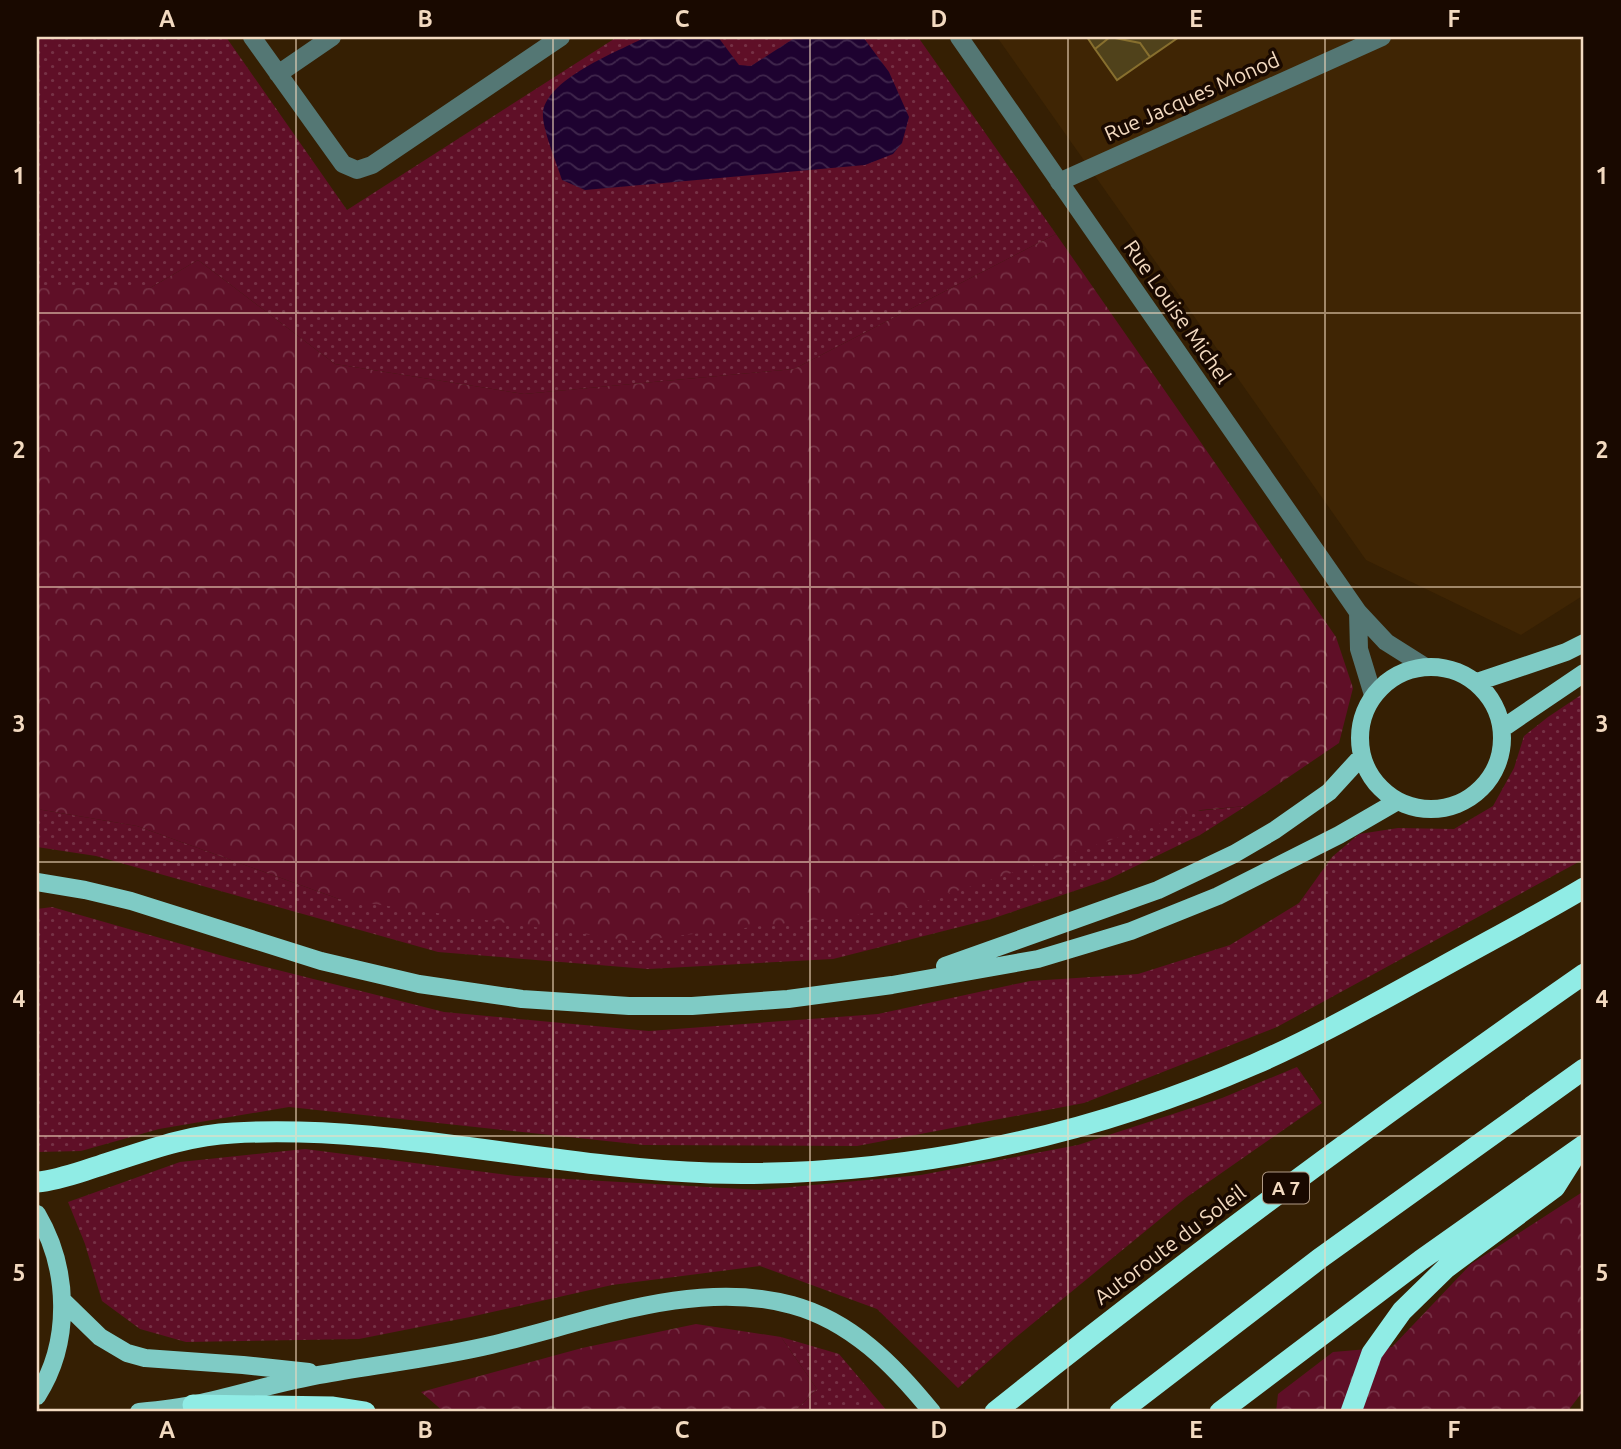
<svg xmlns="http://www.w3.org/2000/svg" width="1621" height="1449" font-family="Ubuntu,sans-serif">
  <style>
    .built { fill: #3f2504 }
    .grass { fill: url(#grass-dots) }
    .forest { fill: url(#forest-crowns) }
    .water { fill: url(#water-waves) }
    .building { fill: #50421b; stroke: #876f2e; stroke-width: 2 }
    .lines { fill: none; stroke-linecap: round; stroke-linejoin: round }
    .minor { stroke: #547774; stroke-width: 18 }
    .major { stroke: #7fcbc5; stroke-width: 18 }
    .highway { stroke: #90ece5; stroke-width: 21 }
    .grid { fill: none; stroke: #f3dac0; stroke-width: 2; stroke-opacity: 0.55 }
    .labels { text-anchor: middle; stroke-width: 7; stroke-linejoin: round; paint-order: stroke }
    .shield { fill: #190900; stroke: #b29b86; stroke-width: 2 }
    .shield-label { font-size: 19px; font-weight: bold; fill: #f3dac0 }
    .street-label { font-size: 21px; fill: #f3dac0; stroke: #190900 }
    .neatline { fill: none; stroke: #f3dac0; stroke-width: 2.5 }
    .grid-label { font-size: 23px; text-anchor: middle; font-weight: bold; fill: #f3dac0 }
  </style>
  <defs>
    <pattern id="grass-dots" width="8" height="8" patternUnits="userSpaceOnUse" patternTransform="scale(1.75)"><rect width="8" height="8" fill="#5f0f27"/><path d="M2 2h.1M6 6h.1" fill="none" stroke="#763145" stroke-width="1.8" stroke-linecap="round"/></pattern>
    <pattern id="forest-crowns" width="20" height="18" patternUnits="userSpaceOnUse" patternTransform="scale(1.75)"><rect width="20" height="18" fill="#5f0f27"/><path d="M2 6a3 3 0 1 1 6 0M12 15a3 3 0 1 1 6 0" fill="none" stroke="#763145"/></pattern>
    <pattern id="water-waves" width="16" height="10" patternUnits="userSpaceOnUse" patternTransform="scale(1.75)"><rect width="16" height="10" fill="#1e0230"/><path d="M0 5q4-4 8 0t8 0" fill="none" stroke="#3f264c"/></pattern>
  </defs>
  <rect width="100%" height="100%" fill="#351f03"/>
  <!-- built -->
  <path class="built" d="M997 37H1584V595L1521 635 1366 560Z"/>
  <!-- grass -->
  <path class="grass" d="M37 37H226L347 210 617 37H748L750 39 753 37H918L1056 234 794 369 524 394 335 364 198 260 150 288 37 289Z
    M1584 693V859L1277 1027 1084 1103 857 1146 644 1145 289 1107 159 1129 81 1151 37 1152V909L52 907 230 958 444 1012 649 1031 878 1014 1030 981 1138 974 1230 945 1299 903 1332 857 1359 834 1398 828 1454 829 1493 806 1514 768 1524 736 1548 717Z
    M1246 806 1200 835 1107 880 991 919 833 959 648 969 438 952 96 856 37 847V809L137 826 339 899Z
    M1297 1067 1322 1103 1187 1197 1015 1338 958 1388 877 1309 760 1266 612 1285 470 1317 359 1339 186 1342 140 1329 102 1301 85 1244 68 1202 180 1162 305 1149 515 1176 760 1190 921 1175 1078 1145 1222 1098Z
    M781 1337 839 1354 888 1412H794L817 1389Z"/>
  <!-- forest -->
  <path class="forest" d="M1056 234 1336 637 1353 688 1339 743 1246 806 1201 810 900 910 633 941 339 899 137 826 37 809V288H150L198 260 335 364 524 394 794 369Z
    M1584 1191V1390L1567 1412H1276L1278 1394 1333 1352 1392 1347 1471 1264Z
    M696 1324 781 1337 817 1389 794 1412H444L421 1392 582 1348Z"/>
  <!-- water -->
  <path class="water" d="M646 37H718L739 65 751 66 796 37H863L889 72 909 117 902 143 893 154 865 165 585 190 562 180C557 164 544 133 543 117 540 81 619 51 646 37Z"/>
  <!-- building -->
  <path class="building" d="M1087 37H1179L1150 57 1140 43 1110 37 1095 49Z
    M1110 37 1140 43 1150 57 1117 80 1095 49Z"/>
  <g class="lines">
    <!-- minor -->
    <path class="minor" d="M252 37 343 164 357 170 372 165 561 37
      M959 37 1358 612 1386 642 1424 666
      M278 74 332 37
      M1059 182 1382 37
      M1358 612 1359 649 1373 695"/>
    <!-- major -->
    <path class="major" d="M1360 738a71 71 0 1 1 142 0a71 71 0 1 1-142 0Z
      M1477 682 1566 652 1584 643
      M1503 728 1584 673
      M37 882 85 890 131 901 321 961 419 984 522 999 629 1006H692L788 999 892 985 1038 959 1131 931 1218 896 1339 835 1396 802
      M945 966 1158 890 1234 854 1275 830 1329 792 1361 757
      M37 1214C69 1268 72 1342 37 1396
      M62 1300 100 1337 127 1353 145 1358 243 1365 309 1372
      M139 1412C158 1410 177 1408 196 1404 239 1395 281 1381 325 1374 380 1364 436 1358 491 1345 586 1323 694 1278 792 1305 851 1321 894 1365 932 1412"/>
    <!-- highway -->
    <path class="highway" d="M37 1182C59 1180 79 1172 99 1166 143 1152 187 1135 233 1133 393 1124 550 1168 710 1173 896 1178 1084 1139 1255 1064 1317 1037 1376 1003 1435 971 1485 943 1535 917 1584 888
      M193 1405 333 1407 365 1412
      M995 1412C1186 1259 1383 1114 1584 974
      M1120 1412 1319 1259 1584 1069
      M1220 1412 1421 1260 1584 1145
      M1351 1412 1372 1353 1402 1311 1446 1268 1555 1187 1572 1160"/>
  </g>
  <!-- grid -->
  <path class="grid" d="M296 37V1412M553 37V1412M810 37V1412M1068 37V1412M1325 37V1412M37 313H1584M37 587H1584M37 862H1584M37 1136H1584"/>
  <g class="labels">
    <!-- shield labels -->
    <rect class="shield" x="1263" y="1172.5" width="46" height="31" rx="5"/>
    <g class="shield-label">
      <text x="1286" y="1195">A 7</text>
    </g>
    <!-- street labels -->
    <g class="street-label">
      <text transform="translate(1192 97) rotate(-24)" y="7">Rue Jacques Monod</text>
      <text transform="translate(1177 312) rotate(55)" y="7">Rue Louise Michel</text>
      <text transform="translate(1170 1245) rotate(-37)" y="7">Autoroute du Soleil</text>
    </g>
  </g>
  <!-- border -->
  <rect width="1621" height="1449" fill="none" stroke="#190900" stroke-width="77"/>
  <rect x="38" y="38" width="1544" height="1372" class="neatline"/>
  <g class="grid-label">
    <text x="167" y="27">A</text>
    <text x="425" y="27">B</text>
    <text x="682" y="27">C</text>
    <text x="939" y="27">D</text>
    <text x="1196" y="27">E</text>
    <text x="1454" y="27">F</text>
    <text x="19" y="184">1</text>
    <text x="1602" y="184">1</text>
    <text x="19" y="458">2</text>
    <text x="1602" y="458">2</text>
    <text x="19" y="732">3</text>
    <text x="1602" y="732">3</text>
    <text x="19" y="1007">4</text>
    <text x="1602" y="1007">4</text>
    <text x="19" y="1281">5</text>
    <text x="1602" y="1281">5</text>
    <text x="167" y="1438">A</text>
    <text x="425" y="1438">B</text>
    <text x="682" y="1438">C</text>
    <text x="939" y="1438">D</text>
    <text x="1196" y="1438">E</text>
    <text x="1454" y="1438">F</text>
  </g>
</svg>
